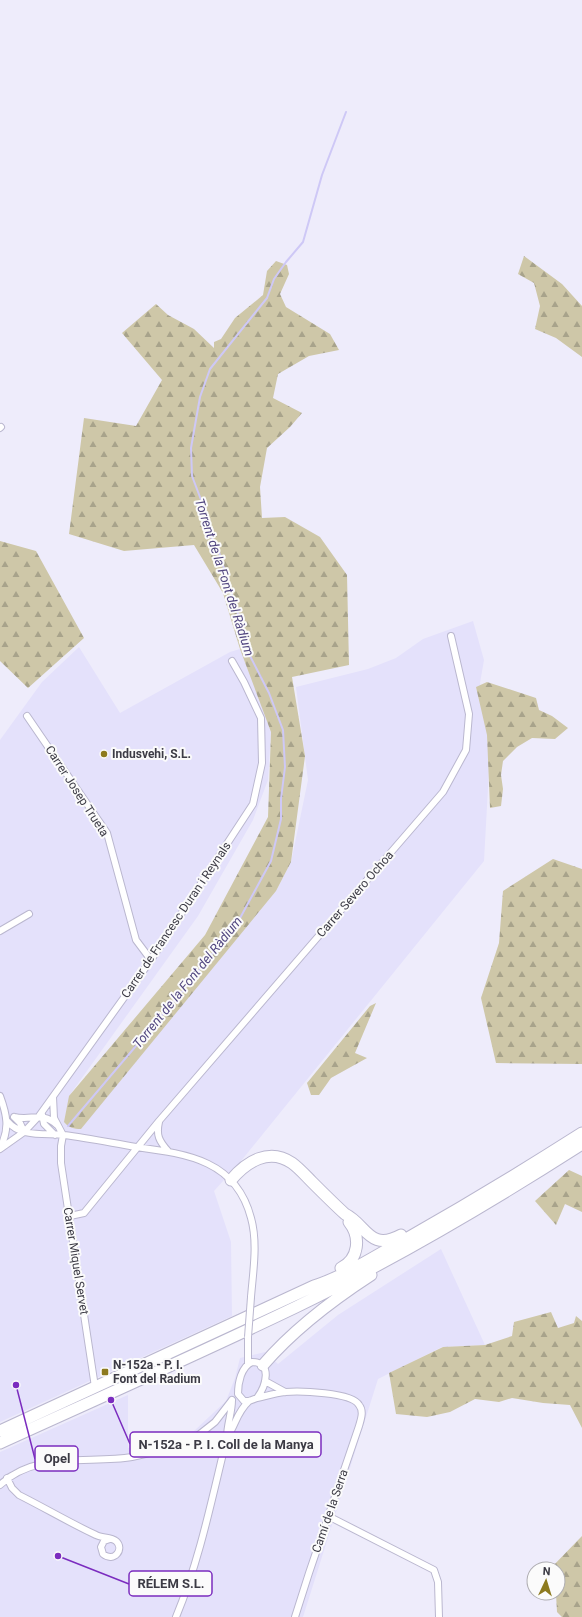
<svg xmlns="http://www.w3.org/2000/svg" width="582" height="1617" font-family="Roboto,sans-serif">
  <style>
    .built { fill: #e4e1fb }
    .forest { fill: url(#forest-firs) }
    .lines { fill: none; stroke-linecap: round; stroke-linejoin: round }
    .stream { stroke: #cec8f6; stroke-width: 2 }
    .street-casing { stroke: #bab7cf; stroke-width: 8 }
    .highway-casing { stroke: #bab7cf; stroke-width: 13 }
    .street { stroke: #fff; stroke-width: 6 }
    .highway { stroke: #fff; stroke-width: 11 }
    .street-bridge-casing { stroke: #bab7cf; stroke-width: 8; stroke-linecap: butt }
    .street-bridge { stroke: #fff; stroke-width: 6 }
    .poi-dot { fill: #8d7a1f; stroke: #fbfbfb; stroke-width: 1.5 }
    .labels { text-anchor: middle; stroke-width: 4; stroke-linejoin: round; paint-order: stroke }
    .poi-label { font-size: 12px; font-weight: bold; fill: #3c3b45; stroke: #fbfbfb; text-anchor: start }
    .street-label { font-size: 12px; fill: #3c3b45; stroke: #fbfbfb }
    .water-label { font-size: 13px; font-style: italic; fill: #524780; stroke: #fbfbfb }
    .leader { fill: none; stroke: #7b2cbf; stroke-width: 1.5 }
    .callout-dot { fill: #7b2cbf; stroke: #fbfbfb; stroke-width: 1.5 }
    .callout { fill: #fbfbfb; stroke: #7b2cbf; stroke-width: 1.5 }
    .callout-label { font-size: 13px; text-anchor: middle; font-weight: bold; fill: #3c3b45 }
  </style>
  <defs>
    <pattern id="forest-firs" width="22" height="20" patternUnits="userSpaceOnUse"><rect width="22" height="20" fill="#cec7a8"/><path d="M5 1l3.5 6h-7zM16 11l3.5 6h-7z" fill="#a8a38b"/></pattern>
  </defs>
  <rect width="100%" height="100%" fill="#eeecfb"/>
  <!-- built -->
  <path class="built" d="M473 621 484 660 480 683 491 733 484 861 241 1161 214 1191 231 1242 232 1316 0 1422V740L42 682 79 647 120 713 230 652 240 649 262 696 271 732 268 780 253 820 198 916 69 1096 276 891 291 862 308 780 296 687 368 669 396 658 423 639Z
    M441 1249 485 1345 442 1347 378 1379 303 1617H0V1452L128 1395V1448L194 1431 226 1401 235 1378 240 1358 265 1352 278 1364 338 1315Z"/>
  <!-- forest -->
  <path class="forest" d="M524 256 562 284 582 306V357L556 338 535 329 540 306 534 283 518 274Z
    M276 261 287 265 289 274 280 294 286 307 330 334 339 350 309 356 278 374 273 398 302 413 290 427 267 448 260 487 262 518 285 517 320 537 347 575 349 665 292 677 305 756 291 862 276 891 81 1129C74 1129 69 1128 64 1122L69 1096 205 935 268 817 271 732 240 649 223 593 194 545 124 551 69 534 84 418 136 426 162 380 122 333 156 304 168 315 194 329 214 348V342L221 339 235 318 263 295 267 271Z
    M0 541 36 551 84 638 28 688 0 661Z
    M487 682 536 698 539 710 552 716 568 728 555 739 532 738 517 747 503 761 501 775 503 789 501 806 490 808 487 735 476 687Z
    M553 859 582 869V1064L496 1063 481 998 499 943 503 891Z
    M376 1003 355 1053 367 1058 331 1078 319 1095H311L307 1083 370 1006Z
    M569 1170 582 1176V1212L565 1204 556 1225 535 1201Z
    M551 1312 558 1328 574 1323 576 1316 582 1321V1428L570 1405 543 1403 512 1398 499 1402 475 1399 450 1412 427 1417 396 1414 389 1373 443 1347 485 1345 512 1336 514 1322Z
    M582 1536V1617H562L557 1612 556 1594 555 1593H558V1569H550Z"/>
  <g class="lines">
    <!-- stream -->
    <path class="stream" d="M68 1126 181 993 239 920 271 861 281 819V799L285 767 283 730 269 693 248 652 241 624 219 552 208 531 203 505 192 476 191 448 200 397 210 369 267 298 274 279 286 262 303 242 322 175 346 112"/>
    <!-- street casing -->
    <g class="street-casing">
      <path id="street" d="M0 428 1 427
        M27 716 107 833 136 940 151 960
        M0 931 29 914
        M0 1096C7 1115 10 1129 0 1148
        M53 1097 54 1118 63 1135
        M42 1114 44 1124 55 1135
        M14 1117C32 1121 42 1111 57 1125
        M14 1117 20 1123 24 1132
        M7 1121C21 1138 45 1133 64 1135 88 1138 112 1143 136 1147 187 1154 236 1160 251 1218 258 1243 253 1272 251 1297
        M159 1122C156 1135 159 1141 168 1151
        M63 1135 61 1146V1163L95 1387
        M0 1149 24 1132 39 1116 151 960 253 804 262 763 261 718 244 682 232 661
        M70 1216 84 1213 159 1121 443 792 466 750 469 714 451 636
        M252 1362C273 1362 266 1386 257 1398L249 1401H244L238 1394C238 1383 241 1367 252 1362Z
        M248 1364V1337
        M265 1381 285 1392
        M257 1398C266 1396 276 1393 285 1392 299 1391 352 1392 359 1405 364 1411 361 1419 359 1426L309 1573 295 1617
        M227 1437C236 1425 236 1413 249 1401
        M191 1441 215 1422 232 1400
        M7 1478 12 1488 19 1495C45 1508 70 1523 96 1535 101 1538 111 1537 116 1541 125 1549 114 1563 103 1554L101 1547 104 1541 110 1539
        M0 1485C35 1451 89 1464 132 1457 143 1455 155 1452 165 1449 174 1446 183 1442 192 1441 203 1439 214 1443 224 1447
        M328 1516 434 1570 438 1582 439 1617
        M176 1617C200 1559 212 1498 227 1437 227 1424 232 1413 232 1400"/>
    </g>
    <!-- highway casing -->
    <g class="highway-casing">
      <path id="highway" d="M231 1180C246 1162 269 1147 292 1163 299 1168 306 1176 312 1182 323 1193 334 1204 345 1214 367 1225 369 1252 401 1235
        M341 1268C359 1259 361 1237 349 1222
        M263 1365C294 1329 331 1301 371 1275
        M0 1431 314 1286C345 1276 377 1255 406 1239 466 1205 524 1170 582 1133
        M0 1443C99 1398 198 1354 296 1307 395 1259 490 1203 582 1144"/>
    </g>
    <!-- street -->
    <use href="#street" class="street"/>
    <!-- highway -->
    <use href="#highway" class="highway"/>
    <!-- street-bridge casing -->
    <g class="street-bridge-casing">
      <path id="street-bridge" d="M248 1337 251 1297"/>
    </g>
    <!-- street-bridge -->
    <use href="#street-bridge" class="street-bridge"/>
  </g>
  <!-- markers -->
  <g class="poi-dot">
    <circle cx="104" cy="754" r="4"/>
    <rect x="101" y="1368" width="8" height="8" rx="2"/>
  </g>
  <g class="labels">
    <!-- poi labels -->
    <g class="poi-label">
      <text x="112" y="758">Indusvehi, S.L.</text>
      <text x="113" y="1369">N-152a - P. I.<tspan x="113" dy="14">Font del Radium</tspan></text>
    </g>
    <!-- street labels -->
    <g class="street-label">
      <text transform="translate(77 791) rotate(57)" y="4">Carrer Josep Trueta</text>
      <text transform="translate(355 894) rotate(-49)" y="4">Carrer Severo Ochoa</text>
      <text transform="translate(176 920) rotate(-56)" y="4">Carrer de Francesc Duran i Reynals</text>
      <text transform="translate(76 1261) rotate(81)" y="4">Carrer Miquel Servet</text>
      <text transform="translate(330 1511) rotate(-71)" y="4">Camí de la Serra</text>
    </g>
    <!-- water labels -->
    <g class="water-label">
      <text transform="translate(225 577) rotate(72)" y="5">Torrent de la Font del Ràdium</text>
      <text transform="translate(187 982) rotate(-51)" y="5">Torrent de la Font del Ràdium</text>
    </g>
  </g>
  <!-- callouts -->
  <path class="leader" d="M111 1400L130 1444M16 1385L35 1459M58 1556L129 1584"/>
  <g class="callout-dot">
    <circle cx="111" cy="1400" r="4"/>
    <circle cx="16" cy="1385" r="4"/>
    <circle cx="58" cy="1556" r="4"/>
  </g>
  <g class="callout">
    <rect x="130" y="1432" width="191" height="25" rx="4"/>
    <rect x="35" y="1446" width="43" height="25" rx="4"/>
    <rect x="129" y="1571" width="83" height="25" rx="4"/>
  </g>
  <g class="callout-label">
    <text x="226" y="1449">N-152a - P. I. Coll de la Manya</text>
    <text x="57" y="1463">Opel</text>
    <text x="171" y="1588">RÉLEM S.L.</text>
  </g>
  <!-- north arrow -->
  <g transform="translate(546 1581) rotate(4)"><circle r="19" fill="#fbfbfb" stroke="#afaeb2"/>
  <path d="M0-3L7 15L0 10L-7 15Z" fill="#8d7a1f"/>
  <text y="-6" font-size="11" font-weight="bold" text-anchor="middle" fill="#3c3b45">N</text>
  </g>
</svg>
